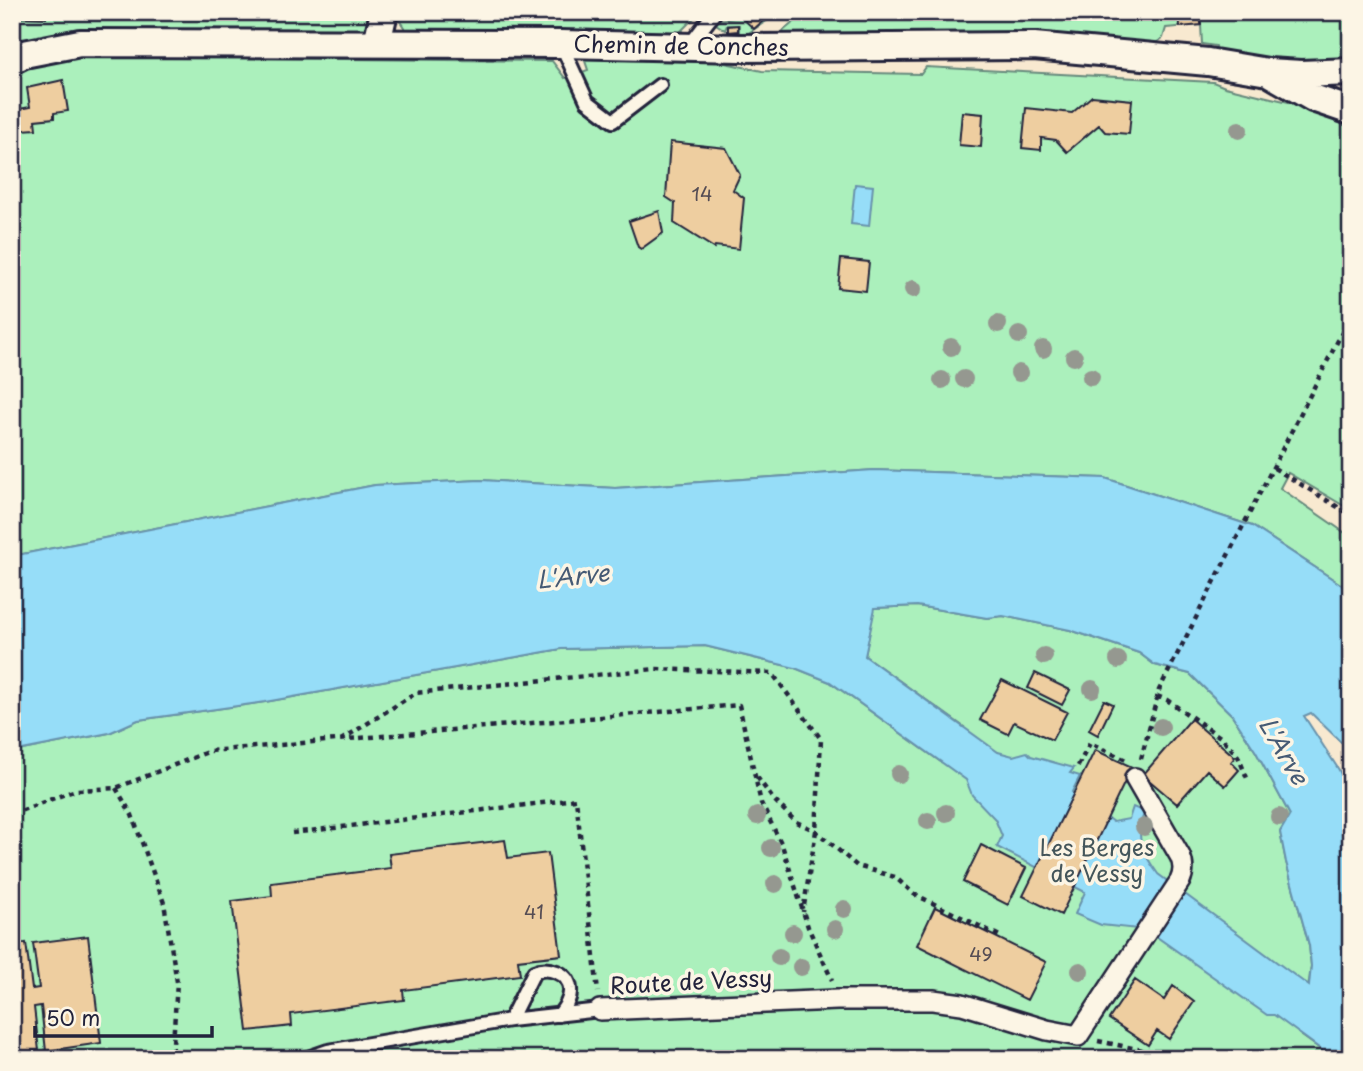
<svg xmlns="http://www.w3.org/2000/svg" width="1363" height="1071" font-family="'Playpen Sans',sans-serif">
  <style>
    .green { fill: #abf0bc; stroke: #66897c; stroke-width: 2 }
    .water { fill: #96ddf8; stroke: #6892ac; stroke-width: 2; fill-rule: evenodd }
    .building { fill: #eecea0; stroke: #22223b; stroke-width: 2 }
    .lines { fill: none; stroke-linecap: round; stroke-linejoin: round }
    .service-casing { stroke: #22223b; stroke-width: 18 }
    .pedestrian-casing { stroke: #22223b; stroke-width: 24 }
    .minor-casing { stroke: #22223b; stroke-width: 32 }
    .path { stroke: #22223b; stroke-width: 4.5; stroke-dasharray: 5 5; stroke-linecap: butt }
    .service { stroke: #fcf5e5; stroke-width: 12 }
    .pedestrian { stroke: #fcf5e5; stroke-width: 19 }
    .minor { stroke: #fcf5e5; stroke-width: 26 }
    .tree { fill: #959890 }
    .labels { text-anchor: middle; stroke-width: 7; stroke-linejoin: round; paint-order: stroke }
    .number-label { font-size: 19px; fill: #554d54 }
    .street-label { font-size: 23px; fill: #22223b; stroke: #fcf5e5 }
    .park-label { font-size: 23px; fill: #44565b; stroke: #fcf5e5 }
    .water-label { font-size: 24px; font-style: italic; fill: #455a74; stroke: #fcf5e5 }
  </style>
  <rect width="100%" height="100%" fill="#f8e9d0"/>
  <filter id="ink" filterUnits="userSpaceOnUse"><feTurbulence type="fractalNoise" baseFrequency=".0143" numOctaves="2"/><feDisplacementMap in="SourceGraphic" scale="14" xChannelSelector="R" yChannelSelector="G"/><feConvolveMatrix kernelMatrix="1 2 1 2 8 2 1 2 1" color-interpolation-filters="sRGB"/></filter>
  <g filter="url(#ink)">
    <!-- green -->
    <path class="green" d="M12 12H373L371 24 360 33 170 30 61 31 12 47Z
      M394 12H700L677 35 407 32Z
      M745 12H780L747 34 739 33V25H727L725 30 716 24 719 20 741 17Z
      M806 12H1351V60L1278 61 1216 54V46L1202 44 1201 25 1166 28 1163 38 1153 45 777 36Z
      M77 54 243 58 552 61 565 78 588 70 583 55 711 60 762 71 921 74 926 67 1213 82 1225 87 1297 104 1351 128V510L1288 473 1280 488 1351 537V591L1252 526 1105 478 874 470 615 488 481 480 375 485 12 556V75L30 65Z
      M917 606 987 618 1003 616 1070 630 1139 653 1155 665 1190 674 1232 715 1256 752 1290 815 1280 832 1286 862 1309 945 1311 966 1302 1036 1334 1059H12V752L109 733 138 720 265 702 561 649 705 646 795 668 830 682 941 762 964 727 865 656 874 608Z"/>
    <!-- water -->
    <path class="water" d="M855 184 873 186 869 226 851 224Z
      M874 470 1105 478 1252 526 1351 591V752L1311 713 1304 716 1339 770 1351 794V1059H1334L1274 1015H1267L1154 935 1138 929 1101 925 1075 914 1085 892 997 847 1002 836 995 819 972 795 966 780 830 682 795 668 705 646 561 649 265 702 138 720 109 733 12 752V556L375 485 481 480 615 488ZM917 606 987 618 1003 616 1070 630 1139 653 1155 665 1190 674 1232 715 1256 752 1290 815 1280 832 1286 862 1309 945 1311 966 1309 986 1158 874C1144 855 1133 836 1145 812L1133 807 1129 819 1113 822 1072 792 1080 776 1070 773 1074 768 1031 756 1027 752 1013 756 998 752 865 656 875 608Z"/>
    <!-- building -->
    <path class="building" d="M12 12H46V18L12 17Z
      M745 12H773L754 29 741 17Z
      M1179 12H1201V25L1180 27Z
      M738 25V31L728 32V26Z
      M63 80 68 111 54 113V118L35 120 36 129 22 130 19 109 30 107 27 88Z
      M1092 96 1132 100 1129 134 1105 132 1099 125 1067 152 1056 140 1041 138V150L1022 148 1026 108 1072 113Z
      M962 112 983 114 981 147 959 145Z
      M670 142 726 148 740 175 733 190 744 198 739 249 715 246 714 248 674 223 675 203 666 197Z
      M659 211 663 233 641 249 638 247 629 221Z
      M841 259 869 262 866 291 838 288Z
      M1035 673 1070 690 1062 705 1028 688Z
      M1002 680 1067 712 1052 740 1014 722 1008 734 980 720Z
      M1104 700 1113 704 1098 735 1089 730Z
      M1191 719 1235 757 1231 762 1239 770 1225 786 1207 770 1177 804 1143 775Z
      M1095 750 1132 767 1061 915 1023 896Z
      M505 840 508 858 548 853 561 955 518 960 520 975 403 990 404 1000 291 1014 292 1026 248 1031 232 901 272 896 271 883 391 868 389 854Z
      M981 845 1026 868 1008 905 963 882Z
      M935 907 1046 962 1027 1000 917 945Z
      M88 936 101 1043 46 1051 41 1006 34 1007 39 1051 12 1054V945L26 943 32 989 39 988 33 943Z
      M1135 980 1164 1000 1173 986 1194 1002 1169 1039 1157 1031 1148 1045 1109 1019Z"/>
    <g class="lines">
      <!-- service casing -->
      <g class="service-casing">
        <path id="service" d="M561 44 587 101 613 121 660 85
          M688 47 715 12
          M510 1020 534 972C547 966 569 972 570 989 571 999 565 1007 559 1015
          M305 1059 328 1051 510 1020 600 1010"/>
      </g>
      <!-- pedestrian casing -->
      <g class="pedestrian-casing">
        <path id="pedestrian" d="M600 1010 837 1000H933L962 1004 1047 1030 1078 1036 1180 881C1184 872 1184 865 1180 856L1135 778"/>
      </g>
      <!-- minor casing -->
      <g class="minor-casing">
        <path id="minor" d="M377 43 384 12
          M12 60 24 54 80 43 561 44 740 48 1034 46 1208 62 1268 72 1301 74 1351 72
          M1273 75 1313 98 1351 111"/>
      </g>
      <!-- path -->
      <path class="path" d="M1274 468 1351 515
        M1157 696 1167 700 1223 739 1238 756 1247 778
        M341 740 416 693 655 669 772 673 821 739 816 831 803 912
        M1141 759 1159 690 1351 315
        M1078 766 1090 743 1126 760
        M757 777 773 799 796 822 816 831 857 866 895 877 914 894 1002 937
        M116 788 132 815 164 903 177 982 172 1059
        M12 814 76 790 116 788 210 751 739 705 761 803 782 845 808 927 832 980
        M292 833 576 799 598 992
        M1098 1041 1186 1059"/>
      <!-- service -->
      <use href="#service" class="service"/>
      <!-- pedestrian -->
      <use href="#pedestrian" class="pedestrian"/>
      <!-- minor -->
      <use href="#minor" class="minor"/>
    </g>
    <!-- trees -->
    <g class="tree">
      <circle cx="1239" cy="130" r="9"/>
      <circle cx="913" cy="289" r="9"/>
      <circle cx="998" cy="324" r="9"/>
      <circle cx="1019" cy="335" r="9"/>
      <circle cx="951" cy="347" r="9"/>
      <circle cx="1043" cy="349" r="9"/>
      <circle cx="1074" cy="357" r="9"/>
      <circle cx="1019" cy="373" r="9"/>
      <circle cx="1091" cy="377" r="9"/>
      <circle cx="964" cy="379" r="9"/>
      <circle cx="942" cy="380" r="9"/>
      <circle cx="1044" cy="656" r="9"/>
      <circle cx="1118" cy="660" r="9"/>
      <circle cx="1092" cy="689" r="9"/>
      <circle cx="1161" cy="727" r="9"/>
      <circle cx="899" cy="774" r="9"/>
      <circle cx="946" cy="813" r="9"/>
      <circle cx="757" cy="816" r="9"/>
      <circle cx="1279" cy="817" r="9"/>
      <circle cx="928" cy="821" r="9"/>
      <circle cx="1144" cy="827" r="9"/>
      <circle cx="771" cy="848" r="9"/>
      <circle cx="775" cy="884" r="9"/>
      <circle cx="844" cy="909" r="9"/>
      <circle cx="835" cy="929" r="9"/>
      <circle cx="793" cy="933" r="9"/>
      <circle cx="779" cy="957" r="9"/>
      <circle cx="801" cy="967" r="9"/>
      <circle cx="1080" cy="971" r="9"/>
    </g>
  </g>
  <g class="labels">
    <!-- number labels -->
    <g class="number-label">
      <text x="702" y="201">14</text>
      <text x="534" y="919">41</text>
      <text x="981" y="961">49</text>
    </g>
    <!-- street labels -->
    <g class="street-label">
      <text transform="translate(681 46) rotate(1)" y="8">Chemin de Conches</text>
      <text transform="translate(691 982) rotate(-3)" y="8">Route de Vessy</text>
    </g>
    <!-- park labels -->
    <g class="park-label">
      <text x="1097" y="856">Les Berges<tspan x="1097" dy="26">de Vessy</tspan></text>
    </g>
    <!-- water labels -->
    <g class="water-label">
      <text transform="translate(573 577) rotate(-6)" y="8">L'Arve</text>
      <text transform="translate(1283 751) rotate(60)" y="8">L'Arve</text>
    </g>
  </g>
  <!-- margin -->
  <rect width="1363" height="1071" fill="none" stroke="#fcf5e5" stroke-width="42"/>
  <rect x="21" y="21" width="1321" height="1029" fill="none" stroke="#22223b" stroke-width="2.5" filter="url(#ink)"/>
  <!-- scale -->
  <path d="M35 1026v10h177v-10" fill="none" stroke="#22223b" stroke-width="3.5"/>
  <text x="46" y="1026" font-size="21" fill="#22223b" stroke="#fcf5e5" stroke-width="5" paint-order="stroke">50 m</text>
</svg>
